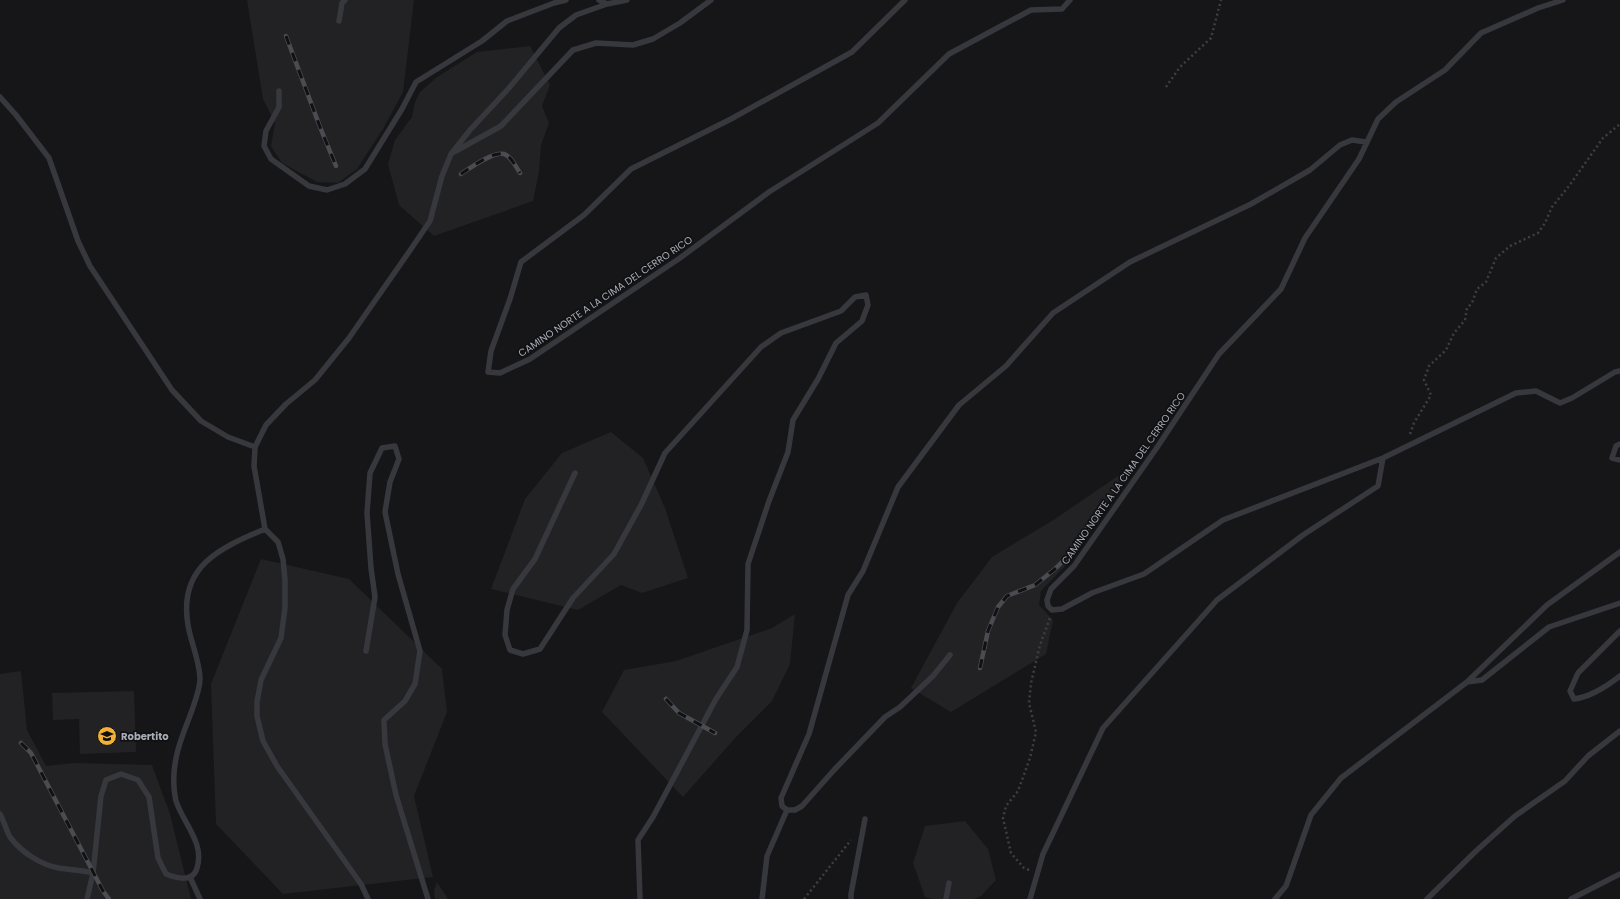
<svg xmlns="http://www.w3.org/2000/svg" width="1620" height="899" font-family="Poppins,sans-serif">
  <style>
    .built { fill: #222225 }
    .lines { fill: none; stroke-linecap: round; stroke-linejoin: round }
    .path { stroke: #3d3f44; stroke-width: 2.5; stroke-dasharray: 2 3; stroke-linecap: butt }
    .lane { stroke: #37383d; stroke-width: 5.5 }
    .rail-casing { stroke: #4a4c52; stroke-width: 4.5 }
    .rail { stroke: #111113; stroke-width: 3; stroke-dasharray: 9; stroke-linecap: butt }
    .labels { text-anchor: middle; stroke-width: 3.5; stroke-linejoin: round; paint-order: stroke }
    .street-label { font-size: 10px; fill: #a8adb8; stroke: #111113 }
    .poi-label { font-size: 10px; font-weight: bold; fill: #a8adb8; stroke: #111113; text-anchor: start }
  </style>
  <rect width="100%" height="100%" fill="#161618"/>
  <!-- built -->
  <path class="built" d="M247 0H414L403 92 383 129 357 169 338 183 317 182 282 163 271 146 275 123 263 99Z
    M530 46 550 85 542 106 549 123 541 145 539 172 533 201 434 236 399 205 388 164 395 140 412 117 415 102 420 92 437 77 477 52Z
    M611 432 643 458 665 508 688 578 642 593 621 585 578 610 491 589 525 499 562 453Z
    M1131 467 1115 496 1070 561 1041 591 1039 605 1053 620 1046 654 951 712 911 688 957 603 992 557 1055 519Z
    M261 559 349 579 442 669 447 712 414 796 433 877 283 894 216 824 211 684Z
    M795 614 790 664 772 701 736 737 683 797 602 712 624 670 676 661 772 628Z
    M21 671 27 730 46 766 74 763 152 765 170 814 191 899H0V674Z
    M134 691 136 752 80 754 79 719 53 720 52 693Z
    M965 821 988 849 996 880 981 896 974 899H932L925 897 913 863 925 826Z
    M437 882 448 899H435L434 890Z"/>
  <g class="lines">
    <!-- path -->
    <path class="path" d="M1166 87 1180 67 1211 38 1221 0
      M1410 434 1414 423 1431 395 1424 380 1429 366 1446 350 1454 333 1465 320 1467 308 1472 303 1477 289 1486 282 1496 258 1510 246 1538 233 1545 223 1552 207 1569 186 1603 138 1620 124
      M1029 870 1024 868 1011 853 1003 818 1006 806 1018 791 1030 758 1036 732 1029 703 1031 683 1040 645 1050 618
      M804 899 851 840"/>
    <!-- lane -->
    <path class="lane" d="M599 0 607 4
      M905 0 852 52 731 119 631 169 584 215 521 262 510 299 491 351 488 372 500 373 530 359 680 258 769 192 878 123 949 54 1031 10 1062 9 1070 0
      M1563 0 1538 8 1481 33 1445 70 1396 102 1378 119 1359 159 1305 238 1281 289 1219 354 1156 449 1074 566 1051 589 1047 600 1048 606 1052 610 1062 609 1092 593 1144 574 1223 520 1383 458 1516 393 1536 391 1560 403 1572 398 1615 372 1620 371
      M339 21 342 3 345 0
      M279 91V107L266 131 264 146 271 159 309 186 327 190 345 184 365 169 402 109 416 82 482 41 507 21 554 3 566 0
      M0 97 16 115 49 158 78 241 90 266 172 390 201 421 228 437 255 447
      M454 152 501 126 573 50 596 43 633 45 653 39 680 23 711 0
      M1620 444 1616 446 1612 458 1620 460
      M575 473 535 559 513 589 507 610 505 635 510 650 523 654 540 649 573 598 614 554 641 505 665 453 761 347 781 333 841 311 855 297 866 295 868 305 862 321 836 343 818 379 793 420 788 452 769 501 748 564 747 630 737 667 716 699 653 817 638 840 640 899
      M1620 552 1547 605 1467 682 1482 680 1549 627 1620 603
      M1620 631 1578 673 1570 691 1574 699C1591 697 1606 687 1620 676
      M366 651 375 597 371 568 367 513 370 473 382 448 395 446 399 459 390 482 385 512 398 574 420 651 415 684 405 701 384 720 385 744 396 795 428 899
      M950 655 933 676 900 707 885 717 834 770 802 806 795 810H787L782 806 781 798 809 734 848 595 863 571 898 487 959 405 1006 366 1053 313 1130 262 1251 204 1310 170 1340 145 1352 140 1366 142
      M0 814C4 821 6 830 10 837 21 852 41 865 59 868 71 870 81 870 93 873
      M190 877 200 899
      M87 899 93 873 101 796 106 780 121 774 138 780 149 797 158 858 166 874C176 878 193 883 197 868 205 843 183 823 176 801 175 796 174 791 174 786 172 760 182 736 191 713 195 701 200 690 200 678 199 659 191 643 188 625 178 566 220 548 265 529
      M368 899 361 884 277 766 263 741 257 716V702L261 680 281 638 285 608V580L283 559 278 542 265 529 254 466 255 447 266 425 286 404 315 380 349 338 411 249 430 221 442 176 451 154 470 130 509 88 559 28 576 15 607 4 627 0
      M762 899 767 856 787 810
      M851 899V894L865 819
      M946 899 949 883
      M1030 899 1043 854 1103 728 1217 600 1303 535 1378 486 1383 458
      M1275 899 1286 886 1311 815 1341 778 1467 682
      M1427 899 1476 851 1515 816 1565 781 1588 756 1620 731
      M1571 899 1620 874"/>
    <!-- rail casing -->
    <g class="rail-casing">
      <path id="rail" d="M286 36 320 127 336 166
        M461 174C470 168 493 151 504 154 511 156 516 167 520 173
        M980 668 988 631 998 607 1007 596 1035 585 1055 569 1068 556 1100 510
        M666 699 679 713 715 733
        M21 743 31 753 103 891 109 899"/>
    </g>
    <!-- rail -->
    <use href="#rail" class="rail"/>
  </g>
  <!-- icons -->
  <defs>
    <g id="school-disc" transform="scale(1)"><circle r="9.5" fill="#f2b134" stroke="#111113"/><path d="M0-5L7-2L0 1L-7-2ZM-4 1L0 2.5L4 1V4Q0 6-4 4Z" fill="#111"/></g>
  </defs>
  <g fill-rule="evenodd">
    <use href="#school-disc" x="107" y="736"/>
  </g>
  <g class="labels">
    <!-- street labels -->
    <g class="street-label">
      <text transform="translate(605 296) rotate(-34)" y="4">CAMINO NORTE A LA CIMA DEL CERRO RICO</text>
      <text transform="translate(1123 478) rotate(-55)" y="4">CAMINO NORTE A LA CIMA DEL CERRO RICO</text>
    </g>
    <!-- poi labels -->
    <g class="poi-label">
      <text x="121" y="740">Robertito</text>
    </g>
  </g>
</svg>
